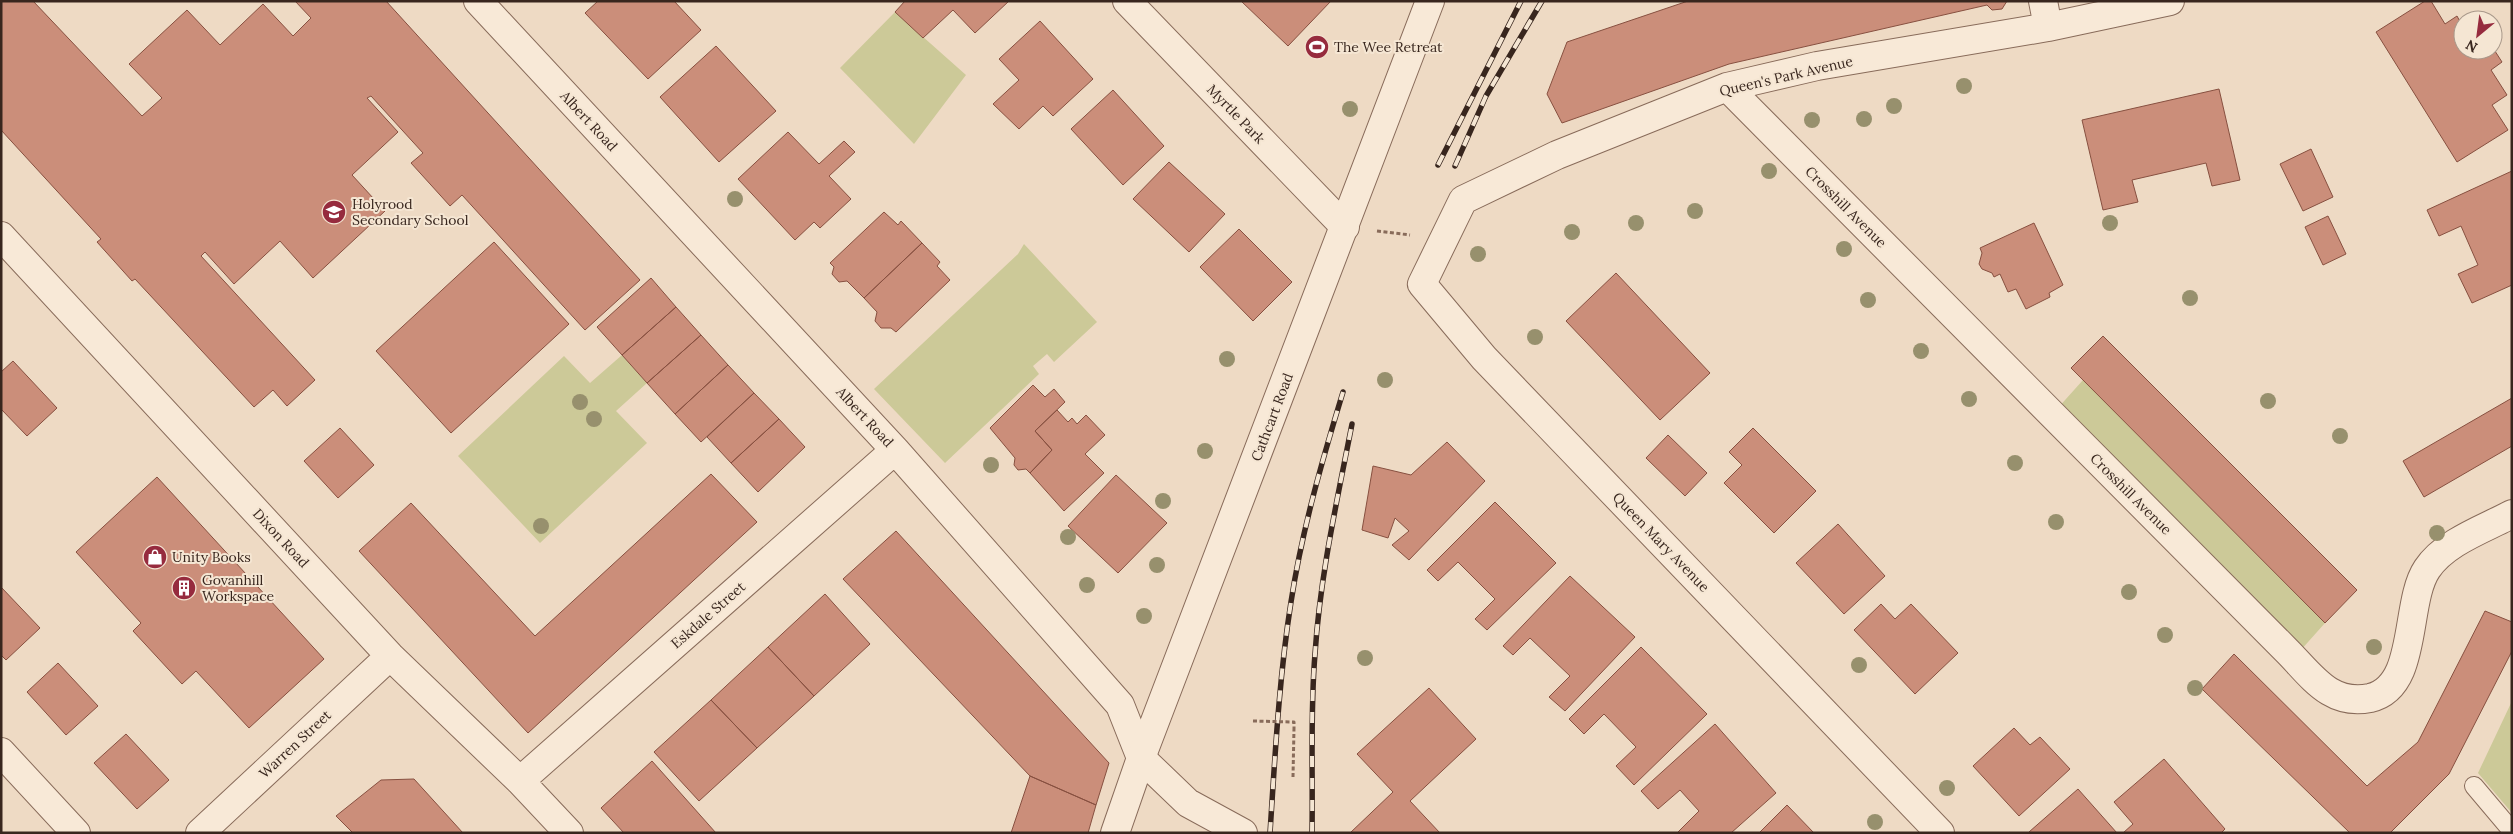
<svg xmlns="http://www.w3.org/2000/svg" width="2513" height="834" font-family="Lora,serif">
  <style>
    .green { fill: #ccc998 }
    .building { fill: #cb8e7a; stroke: #875040 }
    .lines { fill: none; stroke-linecap: round; stroke-linejoin: round }
    .service-casing { stroke: #886b5a; stroke-width: 20 }
    .minor-casing { stroke: #886b5a; stroke-width: 30 }
    .tertiary-casing { stroke: #886b5a; stroke-width: 30 }
    .path { stroke: #886b5a; stroke-width: 3; stroke-dasharray: 4 2.5; stroke-linecap: butt }
    .service { stroke: #f8e9d7; stroke-width: 18 }
    .minor { stroke: #f8e9d7; stroke-width: 28 }
    .tertiary { stroke: #f8e9d7; stroke-width: 28 }
    .rail-casing { stroke: #38261e; stroke-width: 5.5 }
    .rail { stroke: #f5e6d3; stroke-width: 4; stroke-dasharray: 11; stroke-linecap: butt }
    .path-bridge { stroke: #886b5a; stroke-width: 3; stroke-dasharray: 4 2.5; stroke-linecap: butt }
    .tree { fill: #97906d }
    .labels { text-anchor: middle; stroke-width: 4; stroke-linejoin: round; paint-order: stroke }
    .poi-label { font-size: 14px; fill: #38261e; stroke: #f5e6d3; text-anchor: start }
    .street-label { font-size: 14px; fill: #38261e; stroke: #f5e6d3 }
  </style>
  <rect width="100%" height="100%" fill="#eedac4"/>
  <!-- green -->
  <path class="green" d="M895 12 966 75 914 144 840 68Z
    M1024 244 1097 322 1054 362 1047 354 1033 366 1039 374 945 463 874 389 1018 254Z
    M622 355 647 383 616 411 647 443 540 543 458 456 564 356 590 383Z
    M2083 380 2325 623 2300 651 2057 409Z
    M2512 701V813L2478 773Z"/>
  <!-- building -->
  <path class="building" d="M1 1H33L142 116 162 98 129 64 187 10 220 45 263 4 293 36 311 18 295 1H386L640 280 585 330 462 195 450 206 411 163 423 153 371 96 367 98 398 132 352 175 385 211 313 278 280 241 234 284 205 252 201 256 315 380 287 406 273 390 254 407 135 279 132 281 97 242 101 239 1 130Z
    M598 1H674L701 30 648 79 585 13Z
    M905 1H1009L975 33 953 10 923 38 895 12Z
    M1241 1H1331L1288 46Z
    M1688 1H2007L2002 9 1992 10 1987 5 1729 64 1562 123 1547 94 1567 42Z
    M2425 1H2431L2445 24 2457 16 2463 27V50H2493V48L2502 62 2491 70 2507 95 2492 105 2508 130 2457 162 2376 32Z
    M1040 21 1093 79 1053 116 1043 106 1019 129 993 104 1019 80 999 59Z
    M716 46 776 111 719 162 660 97Z
    M2219 89 2240 180 2212 186 2206 163 2132 180 2138 202 2103 210 2082 120Z
    M1113 90 1164 146 1123 185 1071 129Z
    M788 132 819 164 844 141 855 152 829 176 851 199 820 228 814 222 795 240 738 179Z
    M2311 149 2333 197 2303 211 2280 164Z
    M1169 162 1225 214 1189 252 1133 199Z
    M2512 171V285L2472 303 2458 274 2478 265 2461 226 2439 236 2427 210Z
    M884 212 898 225 901 221 922 243 864 298 847 281 839 282 832 274 834 267 830 263Z
    M2328 216 2346 254 2323 265 2305 227Z
    M2034 223 2063 285 2049 293 2050 297 2026 309 2016 289 2008 292 2000 274 1994 277 1992 273 1982 269 1979 264 1982 253 1980 248Z
    M1239 229 1292 282 1253 321 1200 267Z
    M494 242 569 324 451 433 376 351Z
    M922 243 940 262 937 266 950 280 896 332 891 328H881L875 321 877 312 864 298Z
    M1616 273 1710 373 1660 420 1566 321Z
    M651 278 676 307 622 355 597 327Z
    M676 307 701 335 647 383 622 355Z
    M701 335 728 365 675 414 647 383Z
    M2103 336 2357 590 2325 623 2071 368Z
    M13 361 57 408 27 436 1 409V372Z
    M728 365 754 393 701 442 675 414Z
    M1033 385 1045 397 1054 389 1065 402 1035 431 1052 450 1030 473 1026 469 1018 470 1014 465 1015 458 990 428Z
    M754 393 779 419 731 463 707 437Z
    M2512 398V446L2424 497 2403 461Z
    M1057 410 1068 422 1072 418 1077 424 1086 415 1105 435 1085 454 1104 473 1064 511 1030 473 1052 450 1035 431Z
    M779 419 805 447 758 492 731 463Z
    M340 428 374 465 338 498 304 461Z
    M1753 428 1816 491 1774 533 1724 483 1742 465 1729 452Z
    M1668 435 1707 473 1685 496 1646 458Z
    M1447 442 1485 481 1409 560 1392 545 1409 531 1395 518 1388 538 1362 530 1373 466 1411 475Z
    M711 474 757 522 528 733 359 551 411 503 535 636Z
    M1116 475 1167 523 1118 573 1068 526Z
    M157 477 324 659 249 728 196 671 182 684 133 631 141 623 76 552Z
    M1495 502 1556 563 1487 630 1475 619 1495 599 1458 562 1438 581 1427 570Z
    M1838 524 1885 576 1844 614 1796 563Z
    M896 531 1109 763 1096 805 1030 776 843 579Z
    M1570 576 1635 637 1565 711 1549 697 1570 676 1530 638 1513 655 1503 646Z
    M1 587 40 628 6 660 1 655Z
    M825 594 870 644 814 696 768 647Z
    M1881 604 1895 619 1911 604 1958 653 1915 694 1854 630Z
    M2485 611 2512 622V651L2449 774 2390 833H2350L2202 689 2234 654 2367 786 2418 742Z
    M768 647 814 696 757 748 711 700Z
    M1641 647 1707 714 1634 785 1616 766 1636 747 1604 714 1584 734 1569 719Z
    M58 663 98 706 66 735 27 692Z
    M1429 688 1476 739 1410 801 1440 833H1350L1393 792 1357 754Z
    M711 700 757 748 699 801 654 752Z
    M1715 724 1776 793 1731 833H1677L1699 811 1680 790 1658 809 1641 791Z
    M2014 728 2030 745 2040 737 2070 769 2019 816 1973 766Z
    M126 734 169 780 137 809 94 763Z
    M2164 759 2225 829 2221 833H2123L2133 824 2114 802Z
    M652 761 716 833H624L601 808Z
    M1030 776 1096 805 1088 833H1011Z
    M414 779 463 833H353L336 816 381 780Z
    M2078 789 2117 833H2030L2029 832Z
    M1787 805 1814 833H1759Z"/>
  <g class="lines">
    <!-- service casing -->
    <g class="service-casing">
      <path id="service" d="M2474 786 2512 831"/>
    </g>
    <!-- minor casing -->
    <g class="minor-casing">
      <path id="minor" d="M478 1 895 450 1120 705 1141 758 1188 803 1243 833
        M1127 1 1345 227
        M2043 1 2048 27
        M1727 87 2287 651C2312 676 2330 706 2370 698 2419 687 2404 603 2427 569 2445 542 2484 529 2512 514
        M1 236 390 656 520 781 569 833
        M1 752 76 833
        M520 781 895 450
        M200 833 390 656
        M1940 833 1484 358 1422 284 1463 200 1557 155 1727 87 1817 66 2048 27 2170 1"/>
    </g>
    <!-- tertiary casing -->
    <g class="tertiary-casing">
      <path id="tertiary" d="M1115 833 1141 758 1430 1"/>
    </g>
    <!-- path -->
    <path class="path" d="M1377 231 1410 235
      M1293 777 1294 728"/>
    <!-- service -->
    <use href="#service" class="service"/>
    <!-- minor -->
    <use href="#minor" class="minor"/>
    <!-- tertiary -->
    <use href="#tertiary" class="tertiary"/>
    <!-- rail casing -->
    <g class="rail-casing">
      <path id="rail" d="M1438 165 1521 1
        M1455 166 1486 96 1542 1
        M1270 833C1275 756 1279 678 1291 602 1302 530 1322 461 1343 392
        M1312 833C1313 773 1310 713 1315 654 1320 576 1337 501 1352 424"/>
    </g>
    <!-- rail -->
    <use href="#rail" class="rail"/>
    <!-- path-bridge -->
    <path class="path-bridge" d="M1253 721 1294 722V728"/>
  </g>
  <!-- trees -->
  <g class="tree">
    <circle cx="1964" cy="86" r="8"/>
    <circle cx="1894" cy="106" r="8"/>
    <circle cx="1350" cy="109" r="8"/>
    <circle cx="1864" cy="119" r="8"/>
    <circle cx="1812" cy="120" r="8"/>
    <circle cx="1769" cy="171" r="8"/>
    <circle cx="735" cy="199" r="8"/>
    <circle cx="1695" cy="211" r="8"/>
    <circle cx="1636" cy="223" r="8"/>
    <circle cx="2110" cy="223" r="8"/>
    <circle cx="1572" cy="232" r="8"/>
    <circle cx="1844" cy="249" r="8"/>
    <circle cx="1478" cy="254" r="8"/>
    <circle cx="2190" cy="298" r="8"/>
    <circle cx="1868" cy="300" r="8"/>
    <circle cx="1535" cy="337" r="8"/>
    <circle cx="1921" cy="351" r="8"/>
    <circle cx="1227" cy="359" r="8"/>
    <circle cx="1385" cy="380" r="8"/>
    <circle cx="1969" cy="399" r="8"/>
    <circle cx="2268" cy="401" r="8"/>
    <circle cx="580" cy="402" r="8"/>
    <circle cx="594" cy="419" r="8"/>
    <circle cx="2340" cy="436" r="8"/>
    <circle cx="1205" cy="451" r="8"/>
    <circle cx="2015" cy="463" r="8"/>
    <circle cx="991" cy="465" r="8"/>
    <circle cx="1163" cy="501" r="8"/>
    <circle cx="2056" cy="522" r="8"/>
    <circle cx="541" cy="526" r="8"/>
    <circle cx="2437" cy="533" r="8"/>
    <circle cx="1068" cy="537" r="8"/>
    <circle cx="1157" cy="565" r="8"/>
    <circle cx="1087" cy="585" r="8"/>
    <circle cx="2129" cy="592" r="8"/>
    <circle cx="1144" cy="616" r="8"/>
    <circle cx="2165" cy="635" r="8"/>
    <circle cx="2374" cy="647" r="8"/>
    <circle cx="1365" cy="658" r="8"/>
    <circle cx="1859" cy="665" r="8"/>
    <circle cx="2195" cy="688" r="8"/>
    <circle cx="1947" cy="788" r="8"/>
    <circle cx="1875" cy="822" r="8"/>
  </g>
  <!-- icons -->
  <defs>
    <g id="stadium-disc" transform="scale(1.25)"><circle r="9.5" fill="#962b3e" stroke="#f5e6d3"/><path d="M0-5a6.5 5 0 1 0 0 10a6.5 5 0 1 0 0-10ZM-3.5-1.8h7v3.6h-7Z" fill="#fff"/></g>
    <g id="school-disc" transform="scale(1.25)"><circle r="9.5" fill="#962b3e" stroke="#f5e6d3"/><path d="M0-5L7-2L0 1L-7-2ZM-4 1L0 2.5L4 1V4Q0 6-4 4Z" fill="#fff"/></g>
    <g id="shop-disc" transform="scale(1.25)"><circle r="9.5" fill="#962b3e" stroke="#f5e6d3"/><path d="M-5-2.5h2.3a2.7 3.5 0 0 1 5.4 0H5L5.5 6h-11ZM-1.5-2.5h3a1.5 2.3 0 0 0-3 0Z" fill="#fff"/></g>
    <g id="building-disc" transform="scale(1.25)"><circle r="9.5" fill="#962b3e" stroke="#f5e6d3"/><path d="M-4-6H4V6H1V3H-1V6H-4ZM-2.5-4.3h1.7v1.8h-1.7ZM.8-4.3h1.7v1.8H.8ZM-2.5-1h1.7V.8h-1.7ZM.8-1h1.7V.8H.8Z" fill="#fff"/></g>
  </defs>
  <g fill-rule="evenodd">
    <use href="#stadium-disc" x="1317" y="47"/>
    <use href="#school-disc" x="334" y="212"/>
    <use href="#shop-disc" x="155" y="557"/>
    <use href="#building-disc" x="184" y="588"/>
  </g>
  <g class="labels">
    <!-- poi labels -->
    <g class="poi-label">
      <text x="1334" y="52">The Wee Retreat</text>
      <text x="352" y="209">Holyrood<tspan x="352" dy="16">Secondary School</tspan></text>
      <text x="172" y="562">Unity Books</text>
      <text x="202" y="585">Govanhill<tspan x="202" dy="16">Workspace</tspan></text>
    </g>
    <!-- street labels -->
    <g class="street-label">
      <text transform="translate(1786 76) rotate(-13)" y="5">Queen's Park Avenue</text>
      <text transform="translate(1236 114) rotate(46)" y="5">Myrtle Park</text>
      <text transform="translate(589 121) rotate(47)" y="5">Albert Road</text>
      <text transform="translate(1846 207) rotate(45)" y="5">Crosshill Avenue</text>
      <text transform="translate(865 417) rotate(47)" y="5">Albert Road</text>
      <text transform="translate(1272 417) rotate(-69)" y="5">Cathcart Road</text>
      <text transform="translate(2131 494) rotate(45)" y="5">Crosshill Avenue</text>
      <text transform="translate(281 538) rotate(47)" y="5">Dixon Road</text>
      <text transform="translate(1661 542) rotate(46)" y="5">Queen Mary Avenue</text>
      <text transform="translate(708 615) rotate(-41)" y="5">Eskdale Street</text>
      <text transform="translate(295 744) rotate(-43)" y="5">Warren Street</text>
    </g>
  </g>
  <!-- border -->
  <rect width="2513" height="834" fill="none" stroke="#38261e" stroke-width="5"/>
  <!-- north arrow -->
  <g transform="translate(2478 35) rotate(209)"><circle r="24" fill="#f5e6d3" stroke="#a9998b"/>
  <path d="M0-4L9 19L0 12L-9 19Z" fill="#962b3e"/>
  <text y="-8" font-size="14" font-weight="bold" text-anchor="middle" fill="#38261e">N</text>
  </g>
</svg>
